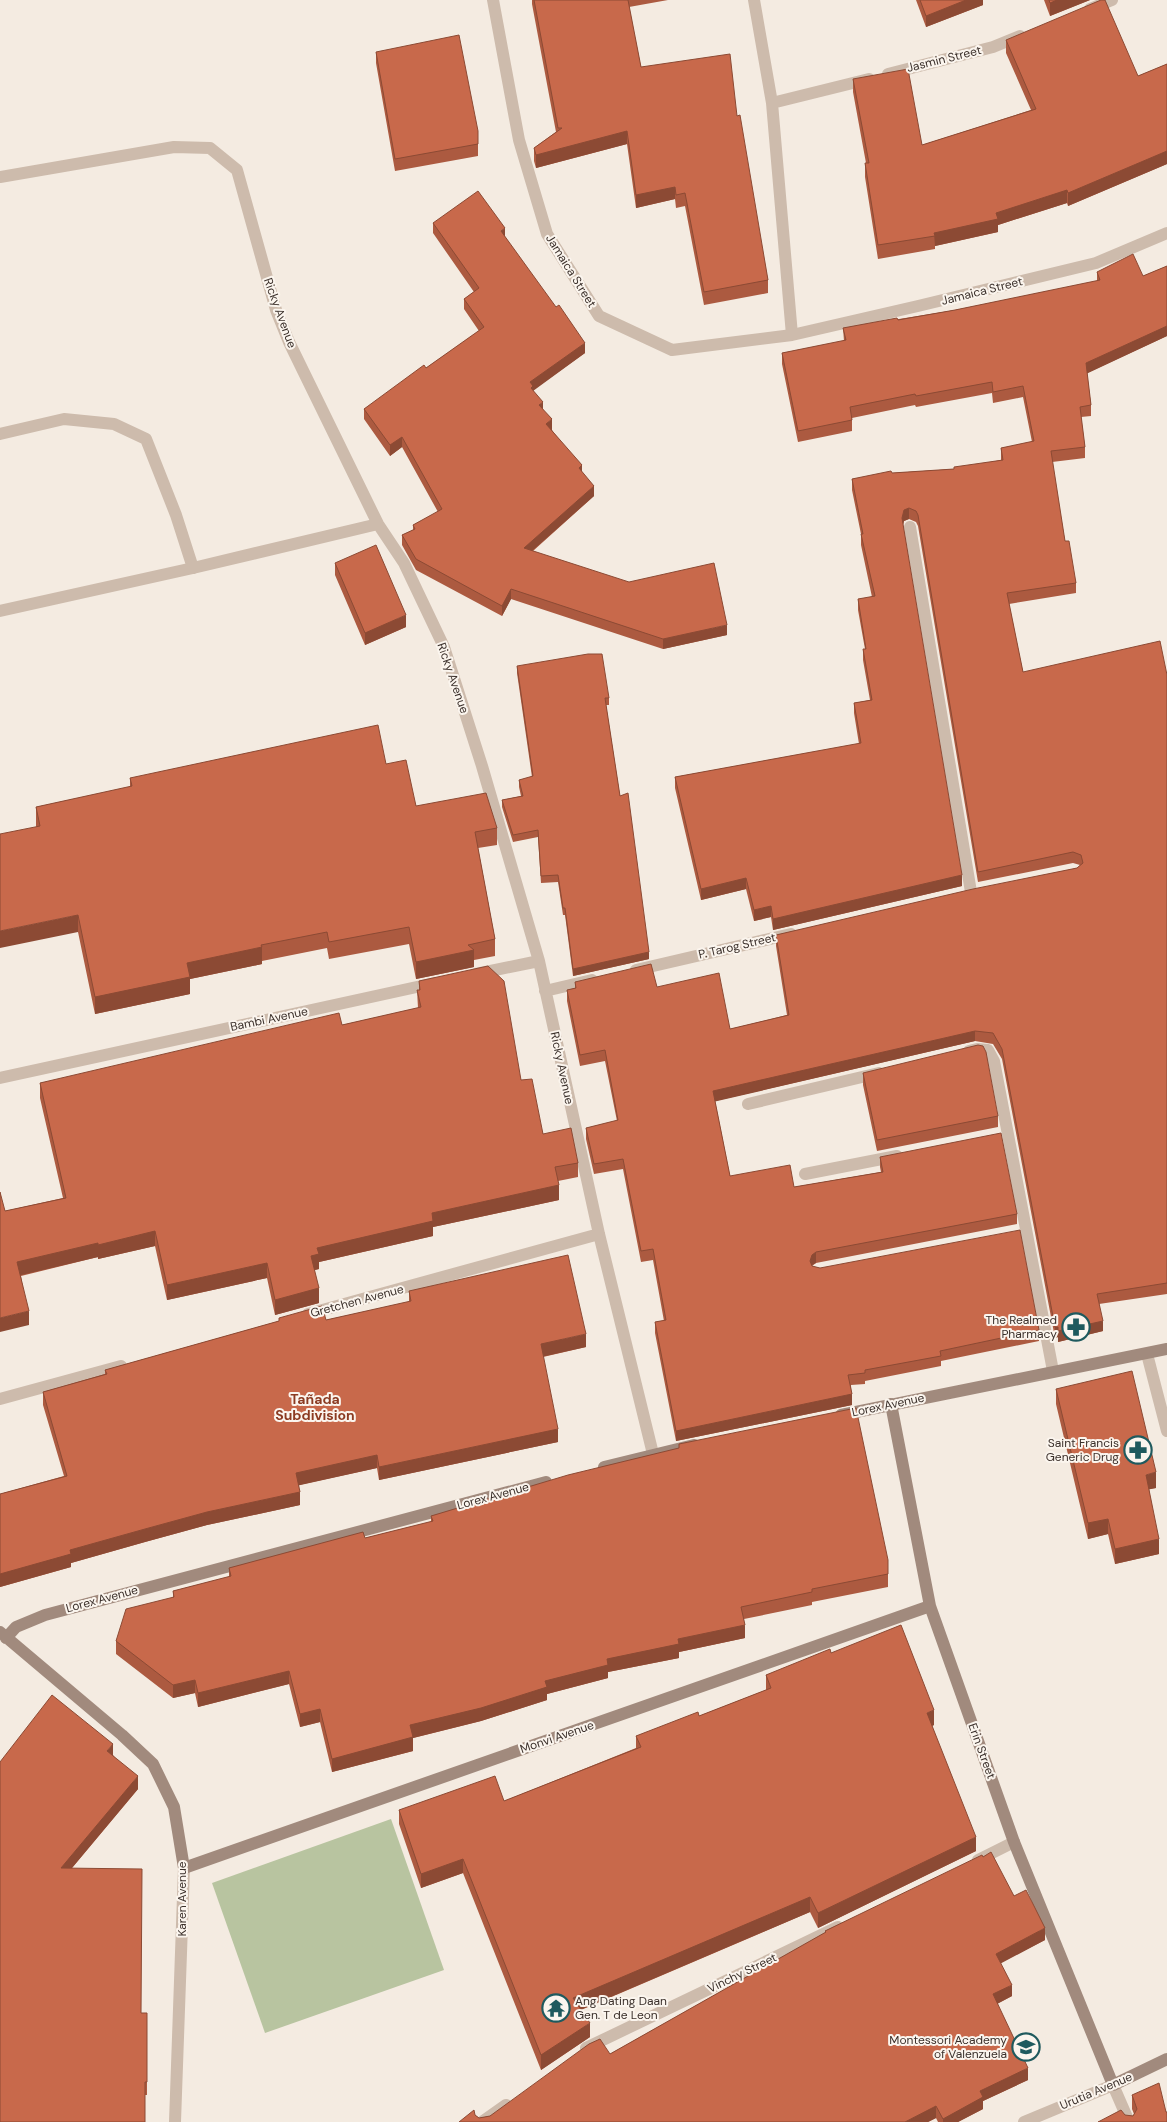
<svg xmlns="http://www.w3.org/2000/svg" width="1167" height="2122" font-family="'DM Sans',sans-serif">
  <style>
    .green { fill: #b8c4a0 }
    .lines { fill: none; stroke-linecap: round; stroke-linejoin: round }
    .lane { stroke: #cdbbac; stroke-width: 12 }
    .street { stroke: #cdbbac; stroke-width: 12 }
    .secondary { stroke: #a18a7d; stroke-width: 12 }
    .wall { fill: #ac5a40 }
    .shaded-wall { fill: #8c4a34 }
    .building { fill: #c8694b; stroke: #8c4a34 }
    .labels { text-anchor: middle; stroke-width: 4; stroke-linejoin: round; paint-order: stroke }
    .street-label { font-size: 12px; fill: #3b302b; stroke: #fbf5ee }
    .poi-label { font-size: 12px; fill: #3b302b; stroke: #fbf5ee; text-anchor: end }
    .neighbourhood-label { font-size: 14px; font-weight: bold; fill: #8c3b22; stroke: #fbf5ee }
  </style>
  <rect width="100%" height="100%" fill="#f4ebe1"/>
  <!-- green -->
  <path class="green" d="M391 1819 444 1970 265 2033 212 1883Z"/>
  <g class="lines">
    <!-- lane -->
    <path class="lane" d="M0 434 64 419 114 424 146 439 176 515 193 568
      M805 1174 897 1156"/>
    <!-- street -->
    <path class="street" d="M493 0 519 140 547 234 599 316 672 350 792 335 918 306 1096 263 1167 233
      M754 0 772 103 792 335
      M1090 9 1112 0
      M888 74 993 47 1020 36
      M772 103 869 79
      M0 177 174 147 210 148 237 170 276 310 289 342 378 524 404 563 444 647 482 766 539 961 599 1234 653 1454
      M910 527 971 892
      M0 611 193 568 378 524
      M636 970 791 934
      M476 974 539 961
      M545 991 592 980
      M969 1051 977 1049 988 1050 994 1061 1053 1371
      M0 1078 435 983
      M748 1104 879 1073
      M308 1314 599 1234
      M1147 1354 1167 1431
      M0 1399 121 1366
      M978 1860 1014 1842
      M586 2048 838 1927
      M175 2122 184 1868
      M482 2122 506 2105
      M1024 2122 1113 2085 1129 2122"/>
    <!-- secondary -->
    <path class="secondary" d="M891 1404 930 1606 1014 1842 1113 2085 1167 2059
      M841 1415 1167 1349
      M604 1467 694 1445
      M0 1632 122 1735 153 1764 174 1807 184 1868 930 1606
      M6 1638 16 1627 45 1615 546 1482"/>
  </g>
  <!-- wall -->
  <path class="wall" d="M532 0H668L629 7 641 67 737 116 768 280V293L704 305 685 206 676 208 675 199 636 208 627 144 536 168 534 161V148L556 132 532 4Z
    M916 0H983V5L926 27Z
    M1044 0H1090L1050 16Z
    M1006 40 1138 76 1167 64V164L1068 206 1067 203 998 225V232L935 246V249L878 259 865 177V163H866L853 92V79L922 145 1031 110 1006 53Z
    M376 52 478 131V156L395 171 376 63Z
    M433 223 505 237 585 353 533 390 543 409 552 430 582 472 594 496 533 551 727 635 663 649 511 599 502 616 416 570 402 545V535L413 530V525L438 512 402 447 390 456 364 419V409L426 368 479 331 464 309V299L474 292 433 233Z
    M1167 266V336L1087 373 1091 405V416L1081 417 1085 447V458L1052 462 1065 541 1076 583V593L1009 604 1023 672 1167 675V1294L1099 1304 1103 1331 1058 1342V1337L1055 1338 1002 1059 993 1044 975 1041 715 1101 730 1176 794 1187 881 1172 880 1167V1157L1017 1214V1224L816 1263 812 1266 1039 1330V1341L941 1361V1366L865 1381V1384L851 1385 852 1405 676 1441 655 1333V1322L664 1321 653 1260 641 1262 623 1169 594 1174 586 1139V1128L617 1121 605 1061 580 1066 567 1001V990L575 988V982L657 987 730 1029 787 1015 776 946V935L1077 868 1080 865 1073 863 978 882 918 526 916 522 909 519 904 521 903 525 962 886 773 930 771 917 754 921 746 889 701 900 675 788V777L859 744 854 713V703L870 700 863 660V649H865L858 610V599L872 597 861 545V534L852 490V479L892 473 954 469 1001 460V448L1032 442 1023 397 993 403 992 393 916 407 915 405 852 418V431L798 442 782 364V353L844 341 843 328 955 310 1097 281V272L1143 276Z
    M335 563 406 627 365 645 335 575Z
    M517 666 609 698V705H606L620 796 649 959 573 976 565 915H563L558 882 541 883 538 837 513 842 502 807V800L521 796 519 787V780L532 777 517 673Z
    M386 764 416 806 497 828V845L478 848 495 939V956L474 960V967L416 979 409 944 329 959 327 948 262 961V964L190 979V994L95 1014 78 932 36 826V807L130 787V778Z
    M419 981 521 1080 543 1134 578 1163V1177L558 1181 559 1200 433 1227V1236L319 1262V1269L314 1270 319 1303 275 1315 267 1278 167 1300 155 1246 98 1259V1257L21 1276 29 1325 5 1211 63 1198 40 1098V1083L342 1025 418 1008 417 990H419Z
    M863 1073 998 1116V1127L877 1151 863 1085Z
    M409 1291 586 1347 543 1357 558 1442 379 1480 377 1468 299 1485 300 1505 207 1525 145 1542 71 1563V1567L0 1587V1494L64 1476 43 1405V1392L105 1374V1370L279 1321V1318L326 1320 409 1302Z
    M1056 1389 1156 1488 1149 1489 1159 1554 1115 1564 1108 1534 1088 1539 1056 1404Z
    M679 1444 888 1560V1587L812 1602V1605L744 1619 745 1638 679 1652V1658L608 1672V1678L547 1694V1700L481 1721 413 1738V1751L332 1772 320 1722 300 1727 289 1684 198 1707 195 1693 173 1698 116 1654V1641L173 1597V1591L229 1577V1568L365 1538 431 1522V1516L679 1449Z
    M831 1653 934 1725 932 1726 976 1851 818 1928 810 1912 581 2010 590 2037 541 2070 463 1873 421 1888 399 1824V1810L504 1801 636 1748V1736L699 1716 766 1690V1675Z
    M113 1755 138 1789 72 1868 141 2013H147V2095H145L0 1762Z
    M983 1857 1014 1896 1045 1940 1000 1963 1012 1996 997 2004 1028 2080 983 2101V2109L958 2122H938L936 2118 928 2122H459L475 2115 479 2118 490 2116 610 2054 825 1933V1931Z
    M1132 2095 1166 2112 1167 2122 1125 2115 1133 2116 1134 2114 1132 2109Z"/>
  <!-- shaded-wall -->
  <path class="shaded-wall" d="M966 0H983V5L926 27V16Z
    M1057 0H1090L1050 16V3Z
    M627 131V144L536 168V155Z
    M1167 151V164L1068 206V193Z
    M675 187V199L636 208V195Z
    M1067 190V203L998 225V232L935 246 934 233Z
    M505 228V239L501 231Z
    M1167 326V336L1086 374V363Z
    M585 343V353L533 391V396L530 382Z
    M543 402V412L539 405Z
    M552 419V430L546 435V424Z
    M402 437V447L390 456V445Z
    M582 465V475L579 468Z
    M594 486V496L524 558V548Z
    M909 508V519L904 521 902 528V518L904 510Z
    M511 589V599L502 616V606Z
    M406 615V627L365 645V633Z
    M727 625V635L663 649V639Z
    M962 875V886L773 930V919Z
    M746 878V889L701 900V889Z
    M771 906V917L754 921V910Z
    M78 915V932L0 948V931Z
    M262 947V964L190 979V994L95 1014V997L187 963Z
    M474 950V967L416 979V962Z
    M649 952V959L573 976V969Z
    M975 1031V1041L713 1102V1091Z
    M559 1185V1200L433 1227V1236L319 1262V1269L311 1271V1256L317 1248 432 1213Z
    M155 1231V1246L98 1259V1245Z
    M98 1243V1257L17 1276V1262Z
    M816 1252V1263L812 1265 810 1272V1261L812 1255Z
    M267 1263V1278L167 1300V1285Z
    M319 1288V1303L275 1315V1300Z
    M29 1311V1325L0 1332V1318Z
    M1103 1321V1331L1058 1342V1331Z
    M1055 1327H1058V1337L1055 1338Z
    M586 1334V1347L541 1357V1344Z
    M852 1394V1405L676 1441V1431Z
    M558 1429V1442L379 1480V1467Z
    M377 1455V1468L296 1486V1473Z
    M1156 1472V1488L1146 1490V1475Z
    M300 1492V1505L207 1525 145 1542 71 1563V1567L0 1587V1574L70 1550 207 1512Z
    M1108 1519V1534L1088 1539V1523Z
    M1159 1539V1554L1115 1564V1549Z
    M745 1625V1638L679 1652V1658L608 1672V1678L547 1694V1700L481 1721 413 1738V1751L332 1772V1759L410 1725 545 1681 607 1659 678 1639Z
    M289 1671V1684L198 1707V1693Z
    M195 1680V1693L173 1698V1685Z
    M320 1709V1722L300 1727V1714Z
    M934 1710V1725L927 1728V1713Z
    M113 1744V1757L107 1751Z
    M138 1776V1789L61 1881V1868Z
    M976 1837V1851L818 1928V1913Z
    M463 1859V1873L421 1888V1874Z
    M810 1897V1912L573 2013V1998Z
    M1045 1928V1940L996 1966V1954Z
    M1012 1985V1996L993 2006V1994Z
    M590 2023V2037L541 2070V2055Z
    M1028 2068V2080L983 2101V2109L958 2122H943V2119L980 2091Z
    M936 2106V2118L928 2122H905Z"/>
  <!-- building -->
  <path class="building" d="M534 0H628L641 67 730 54 737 116 740 115 768 280 704 292 685 193 676 195 675 187 636 195 627 131 536 155 534 148 562 128H558Z
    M920 0H966L926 16Z
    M1049 0H1057L1050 3Z
    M1101 0H1105L1138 76 1167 64V151L1068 193 1067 190 996 213 998 219 934 233 935 236 878 245 865 163H869L853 79 908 69 922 145 1036 109 1006 40Z
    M459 35 478 131V144L395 159 376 52Z
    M478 191 505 228 501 231 556 307 559 305 585 343 530 382 533 386 531 388 543 402 539 405 552 419 546 424 582 465 579 468 594 486 524 548 629 582 714 563 727 625 663 639 511 589 502 606 416 559 402 535 415 529 413 525 442 509 402 437 390 445 364 409 424 365 426 368 484 327 464 299 479 288 433 223Z
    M1133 254 1143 276 1167 266V326L1086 363 1091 405 1080 407 1085 447 1051 451 1065 541H1069L1076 583 1007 593 1023 672 1160 641 1167 675V1283L1097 1294 1103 1321 1058 1331V1327H1055L1002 1049 993 1033 975 1031 713 1091 730 1176 790 1165 794 1187 883 1172 880 1157 1001 1133 1017 1214 816 1252 812 1255 810 1261 812 1266 820 1268 1020 1230 1039 1330 940 1351 941 1356 865 1370V1373L848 1375 852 1394 676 1431 655 1322 666 1320 653 1249 641 1251 623 1159 594 1164 586 1128 618 1120 605 1050 580 1055 567 990 576 988 575 982 651 964 657 987 719 973 730 1029 789 1015 776 935 973 889 1077 868 1083 863 1081 855 1073 852 978 872 918 515 916 511 909 508 904 510 902 518 962 875 773 919 771 906 754 910 746 878 701 889 675 777 861 743 854 703 872 700 863 649H866L858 599 875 596 861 534H863L852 479 891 471 892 473 954 469V467L1003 460 1001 448 1034 441 1023 386 993 392 992 382 916 396 915 394 850 407 852 420 798 431 782 353 846 340 843 328 897 318 898 320 955 310 1100 280 1097 272Z
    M376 545 406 615 365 633 335 563Z
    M588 654H602L609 698H605L620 796 628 793 649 952 573 969 565 908H563L558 875 541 876 538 830 513 835 502 800 523 796 519 780 533 776 517 666Z
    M378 725 386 764 406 760 416 806 486 793 497 828 475 832 495 939 468 945 474 950 416 962 409 927 329 942 327 932 261 945 262 947 187 963 190 977 95 997 78 915 0 931V834L40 826 36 807 132 786 130 778Z
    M488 966 504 981 521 1080 532 1079 543 1134 571 1128 578 1163 555 1167 559 1185 432 1213 433 1221 317 1248 319 1254 311 1256 319 1288 275 1300 267 1263 167 1285 155 1231 98 1245V1243L17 1262 29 1311 0 1318V1192L5 1211 66 1198 40 1083 339 1013 342 1025 421 1007 417 990H420L419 981Z
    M978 1045 983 1046 986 1052 998 1116 877 1140 863 1073Z
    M568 1255 586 1334 541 1344 558 1429 379 1467 377 1455 296 1473 300 1492 207 1512 145 1529 70 1550 71 1554 0 1574V1494L67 1476 43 1392 107 1374 105 1370 279 1321V1318L322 1306 326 1320 411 1301 409 1291Z
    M1132 1371 1156 1472 1146 1475 1159 1539 1115 1549 1108 1519 1088 1523 1056 1389Z
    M856 1408 888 1560V1574L812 1589V1592L741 1607 745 1625 678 1639 679 1644 607 1659 608 1665 545 1681 547 1687 481 1708 410 1725 413 1737 332 1759 320 1709 300 1714 289 1671 198 1693 195 1680 173 1685 116 1641 126 1609 174 1597 173 1591 231 1576 229 1568 363 1532 365 1538 433 1521 431 1516 568 1475 679 1448V1444Z
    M901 1625 934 1710 927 1713 976 1837 818 1913 810 1897 573 1998 590 2023 541 2055 463 1859 421 1874 399 1810 495 1776 504 1801 641 1747 636 1736 698 1712 699 1716 771 1688 766 1675 830 1649 831 1653Z
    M52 1695 113 1744 107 1751 138 1776 61 1868 142 1869 141 2013H147V2082H145V2122H0V1762Z
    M991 1852 1014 1896 1026 1890 1045 1928 996 1954 1012 1985 993 1994 1028 2068 980 2091 983 2097 943 2119 936 2106 905 2122H459L474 2110 475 2115 479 2118 490 2116 589 2044 600 2039 610 2054 826 1932 825 1931 982 1855 983 1857Z
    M1159 2083 1166 2112H1167V2122H1098L1121 2110 1125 2115 1133 2116 1137 2109 1132 2095Z"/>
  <!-- icons -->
  <defs>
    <g id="pharmacy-ring" transform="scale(1.4375)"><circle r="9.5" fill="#fbf5ee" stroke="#1f5a5e" stroke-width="1.5"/><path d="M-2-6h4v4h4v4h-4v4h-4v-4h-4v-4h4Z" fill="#1f5a5e"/></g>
    <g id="temple-ring" transform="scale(1.4375)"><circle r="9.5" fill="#fbf5ee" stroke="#1f5a5e" stroke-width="1.5"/><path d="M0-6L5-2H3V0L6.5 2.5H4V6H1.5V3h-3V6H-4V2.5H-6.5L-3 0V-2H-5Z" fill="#1f5a5e"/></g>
    <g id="school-ring" transform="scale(1.4375)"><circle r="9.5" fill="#fbf5ee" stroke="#1f5a5e" stroke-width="1.5"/><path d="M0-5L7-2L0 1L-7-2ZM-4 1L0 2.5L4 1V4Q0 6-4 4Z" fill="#1f5a5e"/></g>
  </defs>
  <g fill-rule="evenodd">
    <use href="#pharmacy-ring" x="1076" y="1327"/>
    <use href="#pharmacy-ring" x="1138" y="1450"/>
    <use href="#temple-ring" x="556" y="2008"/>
    <use href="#school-ring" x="1026" y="2047"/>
  </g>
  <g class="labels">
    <!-- street labels -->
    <g class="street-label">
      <text transform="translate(944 59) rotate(-14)" y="4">Jasmin Street</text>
      <text transform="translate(571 271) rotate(58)" y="4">Jamaica Street</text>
      <text transform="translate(982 291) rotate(-14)" y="4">Jamaica Street</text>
      <text transform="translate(280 313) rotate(70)" y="4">Ricky Avenue</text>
      <text transform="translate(453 678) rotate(71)" y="4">Ricky Avenue</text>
      <text transform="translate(737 946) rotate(-13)" y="4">P. Tarog Street</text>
      <text transform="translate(269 1019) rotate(-12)" y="4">Bambi Avenue</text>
      <text transform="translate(562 1068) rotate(78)" y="4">Ricky Avenue</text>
      <text transform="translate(357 1301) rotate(-15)" y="4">Gretchen Avenue</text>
      <text transform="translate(888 1405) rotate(-12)" y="4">Lorex Avenue</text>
      <text transform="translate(493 1496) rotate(-15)" y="4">Lorex Avenue</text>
      <text transform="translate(102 1599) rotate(-15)" y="4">Lorex Avenue</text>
      <text transform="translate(557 1737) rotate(-19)" y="4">Monvi Avenue</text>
      <text transform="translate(982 1751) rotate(70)" y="4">Erin Street</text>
      <text transform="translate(182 1899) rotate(-90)" y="4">Karen Avenue</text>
      <text transform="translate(742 1973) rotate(-26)" y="4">Vinchy Street</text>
      <text transform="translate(1096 2091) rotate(-23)" y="4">Urutia Avenue</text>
    </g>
    <!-- poi labels -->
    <g class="poi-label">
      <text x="1057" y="1324">The Realmed<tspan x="1057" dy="14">Pharmacy</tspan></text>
      <text x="1119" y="1447">Saint Francis<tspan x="1119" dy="14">Generic Drug</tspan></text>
      <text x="575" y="2005" text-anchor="start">Ang Dating Daan<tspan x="575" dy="14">Gen. T de Leon</tspan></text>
      <text x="1007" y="2044">Montessori Academy<tspan x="1007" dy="14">of Valenzuela</tspan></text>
    </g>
    <!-- neighbourhood labels -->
    <g class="neighbourhood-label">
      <text x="315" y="1404">Tañada<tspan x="315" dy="16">Subdivision</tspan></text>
    </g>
  </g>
</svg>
